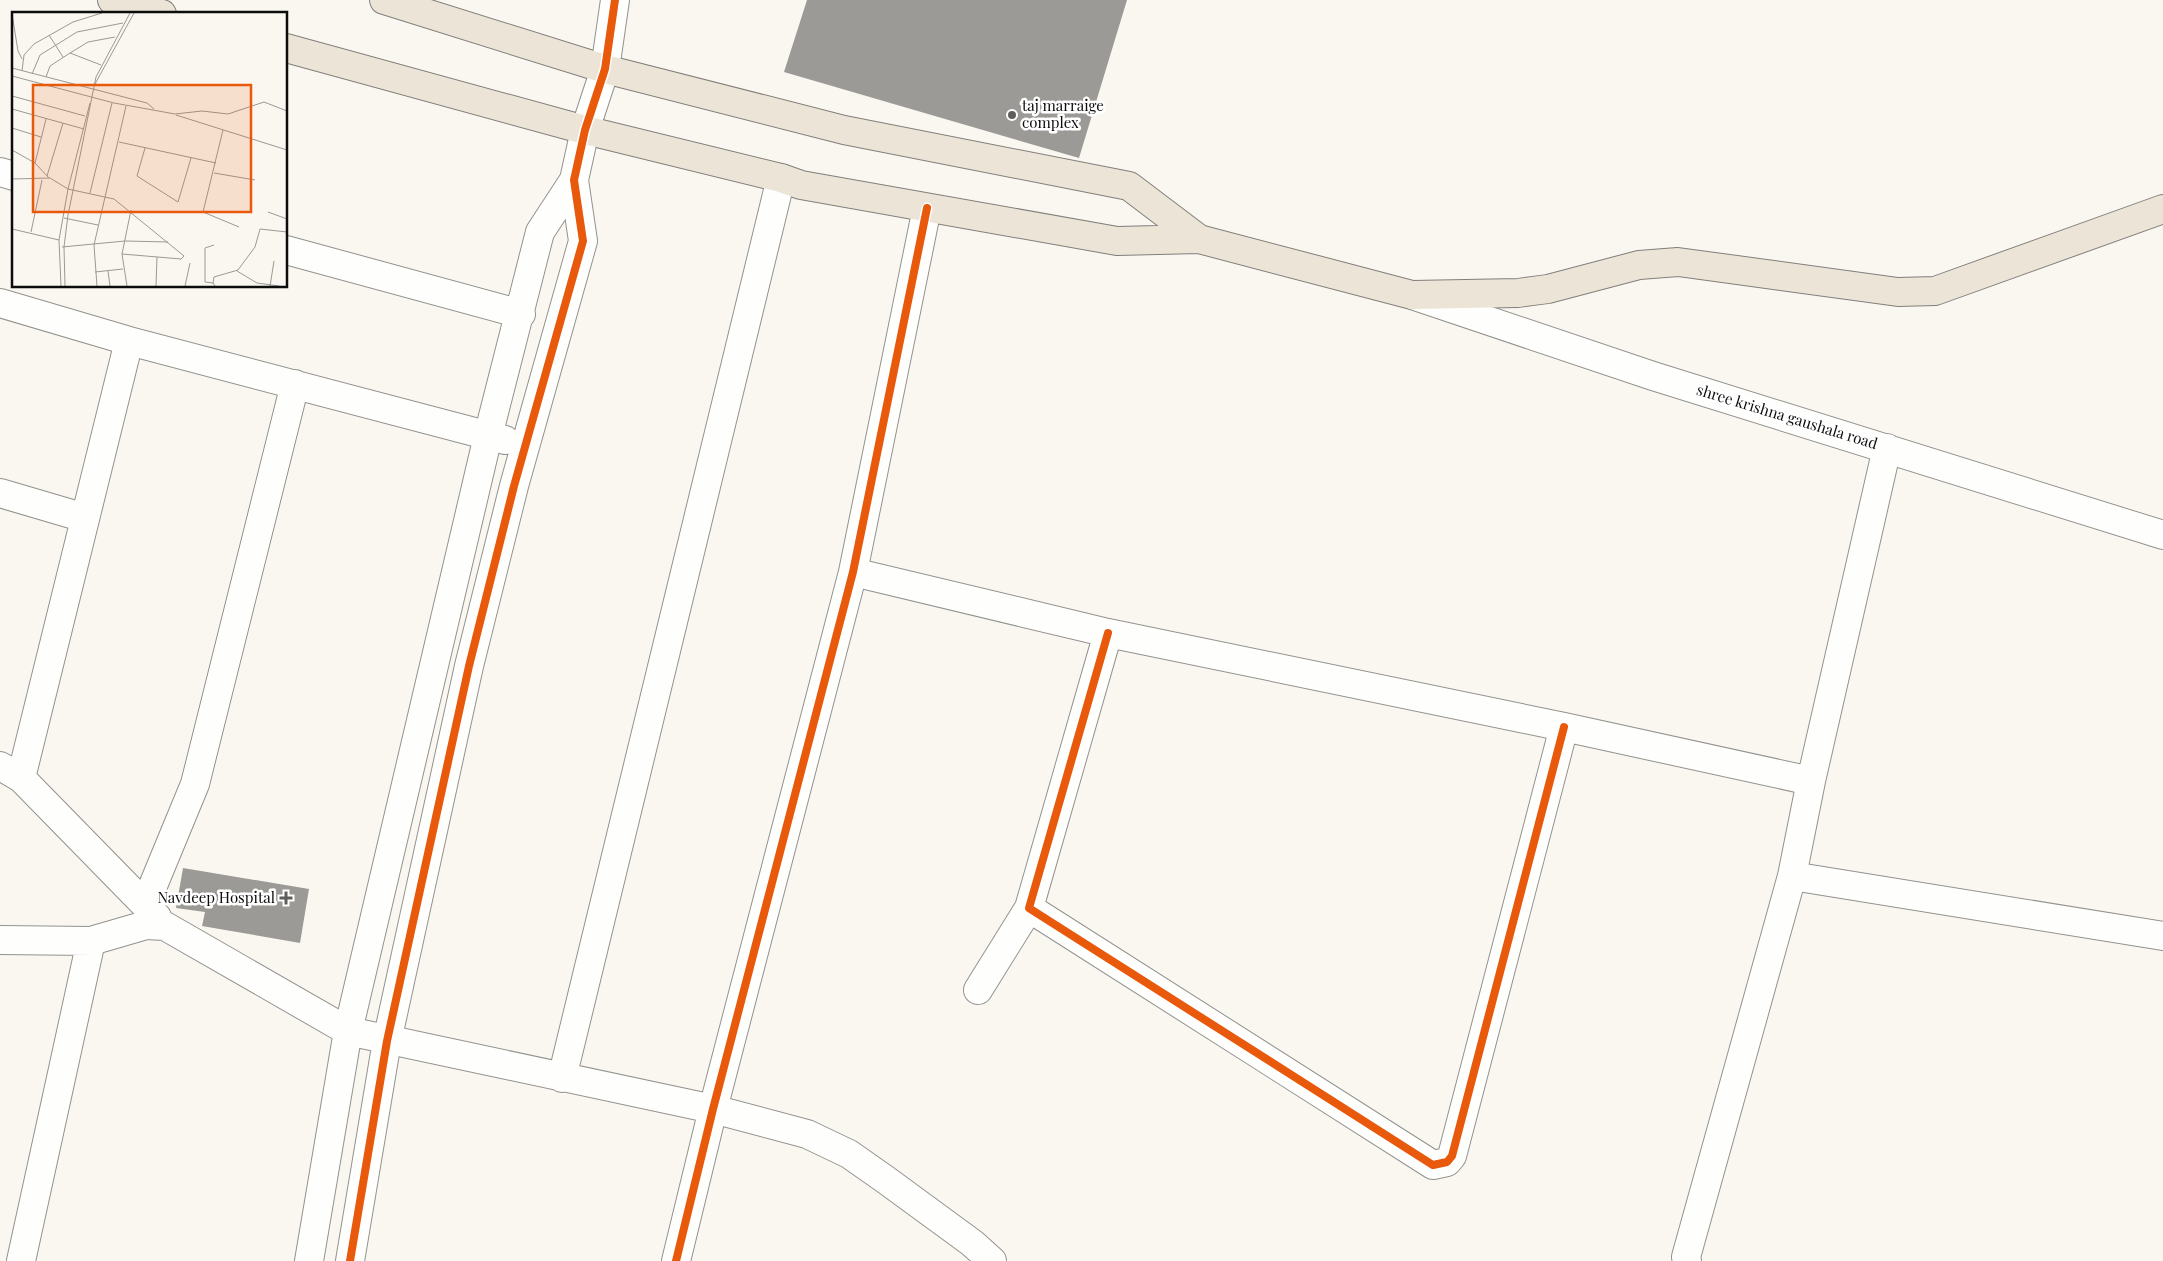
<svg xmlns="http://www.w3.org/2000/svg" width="2163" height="1261" font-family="'Playfair Display',serif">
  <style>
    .building { fill: #9c9a96 }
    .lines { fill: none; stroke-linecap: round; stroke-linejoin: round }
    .minor-casing { stroke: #93928f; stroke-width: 30 }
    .major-casing { stroke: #807f7c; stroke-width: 30 }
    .minor { stroke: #fefefd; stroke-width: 28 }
    .major { stroke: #ece4d6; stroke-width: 28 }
    .cycleway-casing { stroke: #fff; stroke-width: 11 }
    .cycleway { stroke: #e8590c; stroke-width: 8 }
    .poi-dot { fill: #5f5e5c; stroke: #fff; stroke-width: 2 }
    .labels { text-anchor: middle; stroke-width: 5; stroke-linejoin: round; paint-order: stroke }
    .poi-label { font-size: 15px; fill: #0c0c0c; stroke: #fff; text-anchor: start }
    .street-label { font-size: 15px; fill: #0c0c0c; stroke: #fff }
    .inset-road { fill: none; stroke: #9b9995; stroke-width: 1 }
    .view { fill: #e8590c; fill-opacity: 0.15; stroke: #e8590c; stroke-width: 2.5 }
    .inset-edge { fill: none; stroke: #0c0c0c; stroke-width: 2.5 }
  </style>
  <rect width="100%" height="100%" fill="#faf7f0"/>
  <!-- building -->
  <path class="building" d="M807 0H1127L1079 158 784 72Z
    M183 868 309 889 300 943 202 926 205 912 176 908Z"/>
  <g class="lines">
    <!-- minor casing -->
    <g class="minor-casing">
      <path id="minor" d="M0 172 14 176
        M286 250 521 314
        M1415 296 1653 376 2163 535
        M0 303 129 341 505 440
        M0 493 85 518
        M853 572 1108 633 1564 727 1811 781
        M1108 633 1029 908 1433 1165 1447 1162 1452 1156 1564 727
        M0 766 21 778 157 917
        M21 778 129 341
        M1792 876 2163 936
        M145 905 195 784 295 384
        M0 940 91 941 146 925 165 926 348 1031 713 1109 807 1134 849 1154 886 1180 972 1243 992 1261
        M978 990 1029 908
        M562 1078 781 178
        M21 1261 91 941
        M309 1261 348 1031 488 436 540 232 574 180
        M350 1261 387 1041 469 666 514 486 583 241 574 180 585 130 605 69 615 0
        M676 1261 713 1109 853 572 927 208
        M1687 1261 1686 1257 1792 876 1811 781 1887 448"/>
    </g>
    <!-- major casing -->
    <g class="major-casing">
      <path id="major" d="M112 0 162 14
        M384 0 605 69 844 130 1129 186 1199 239
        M286 48 585 130 781 178 801 185 1117 241 1199 239 1412 295 1518 293 1548 289 1639 265 1678 262 1898 292 1935 291 2163 209"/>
    </g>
    <!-- minor -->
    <use href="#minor" class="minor"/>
    <!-- major -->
    <use href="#major" class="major"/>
    <!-- cycleway casing -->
    <g class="cycleway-casing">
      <path id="cycleway" d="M1108 633 1029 908 1433 1165 1447 1162 1452 1156 1564 727
        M350 1261 387 1041 469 666 514 486 583 241 574 180 585 130 605 69 615 0
        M676 1261 713 1109 853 572 927 208"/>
    </g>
    <!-- cycleway -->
    <use href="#cycleway" class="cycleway"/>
  </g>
  <!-- markers -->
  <g class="poi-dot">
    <circle cx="1012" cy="115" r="5"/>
    <path d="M283.5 890.5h5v5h5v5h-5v5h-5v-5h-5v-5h5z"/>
  </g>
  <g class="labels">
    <!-- poi labels -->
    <g class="poi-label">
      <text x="1022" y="111">taj marraige<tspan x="1022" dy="17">complex</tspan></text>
      <text x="275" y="903" text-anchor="end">Navdeep Hospital</text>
    </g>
    <!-- street labels -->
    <g class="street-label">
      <text transform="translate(1787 417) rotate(17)" y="5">shree krishna gaushala road</text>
    </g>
  </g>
  <!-- overview -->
  <g transform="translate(12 12)">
    <rect width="275" height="275" fill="#faf7f0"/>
    <path class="inset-road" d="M0 2 6 39 10 47M37 23 51 45M58 41 76 30 103 25M0 56 135 91 142 97M10 59 12 43 22 32 61 10 90 1M20 62 28 43 65 20 111 11M0 64 102 91 163 102 190 99 216 102 252 90 275 99M34 65 38 54 58 41 89 53M83 72 122 1M0 84 73 104M0 97 72 117M164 103 275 138M0 116 29 125M211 118 191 200 227 215M107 130 204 151M133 136 125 164 166 190 179 146M0 138 23 151 37 166M23 151 34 107M202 161 243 168M35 164 51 111M0 167 38 166 56 177 102 187 172 244 169 247 110 242M78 181 100 91M256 200 275 207M52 206 86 213M0 217 47 228M19 220 30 168M202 233 193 236V270L201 271 203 274M50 235 113 229 156 230M96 259 98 274M225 259 245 271 267 274M83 260 111 257M201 271 202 265 226 258 243 235 248 217 275 220M49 274 47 228 56 177 78 91M53 274 52 235 56 203 84 65 118 1M85 274 82 233 114 94M115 274 110 242 119 198M144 274 145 245M173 274 178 251M258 274 262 249"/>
    <path class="view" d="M21 73H239V200H21Z"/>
    <rect width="275" height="275" class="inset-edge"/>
  </g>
</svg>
